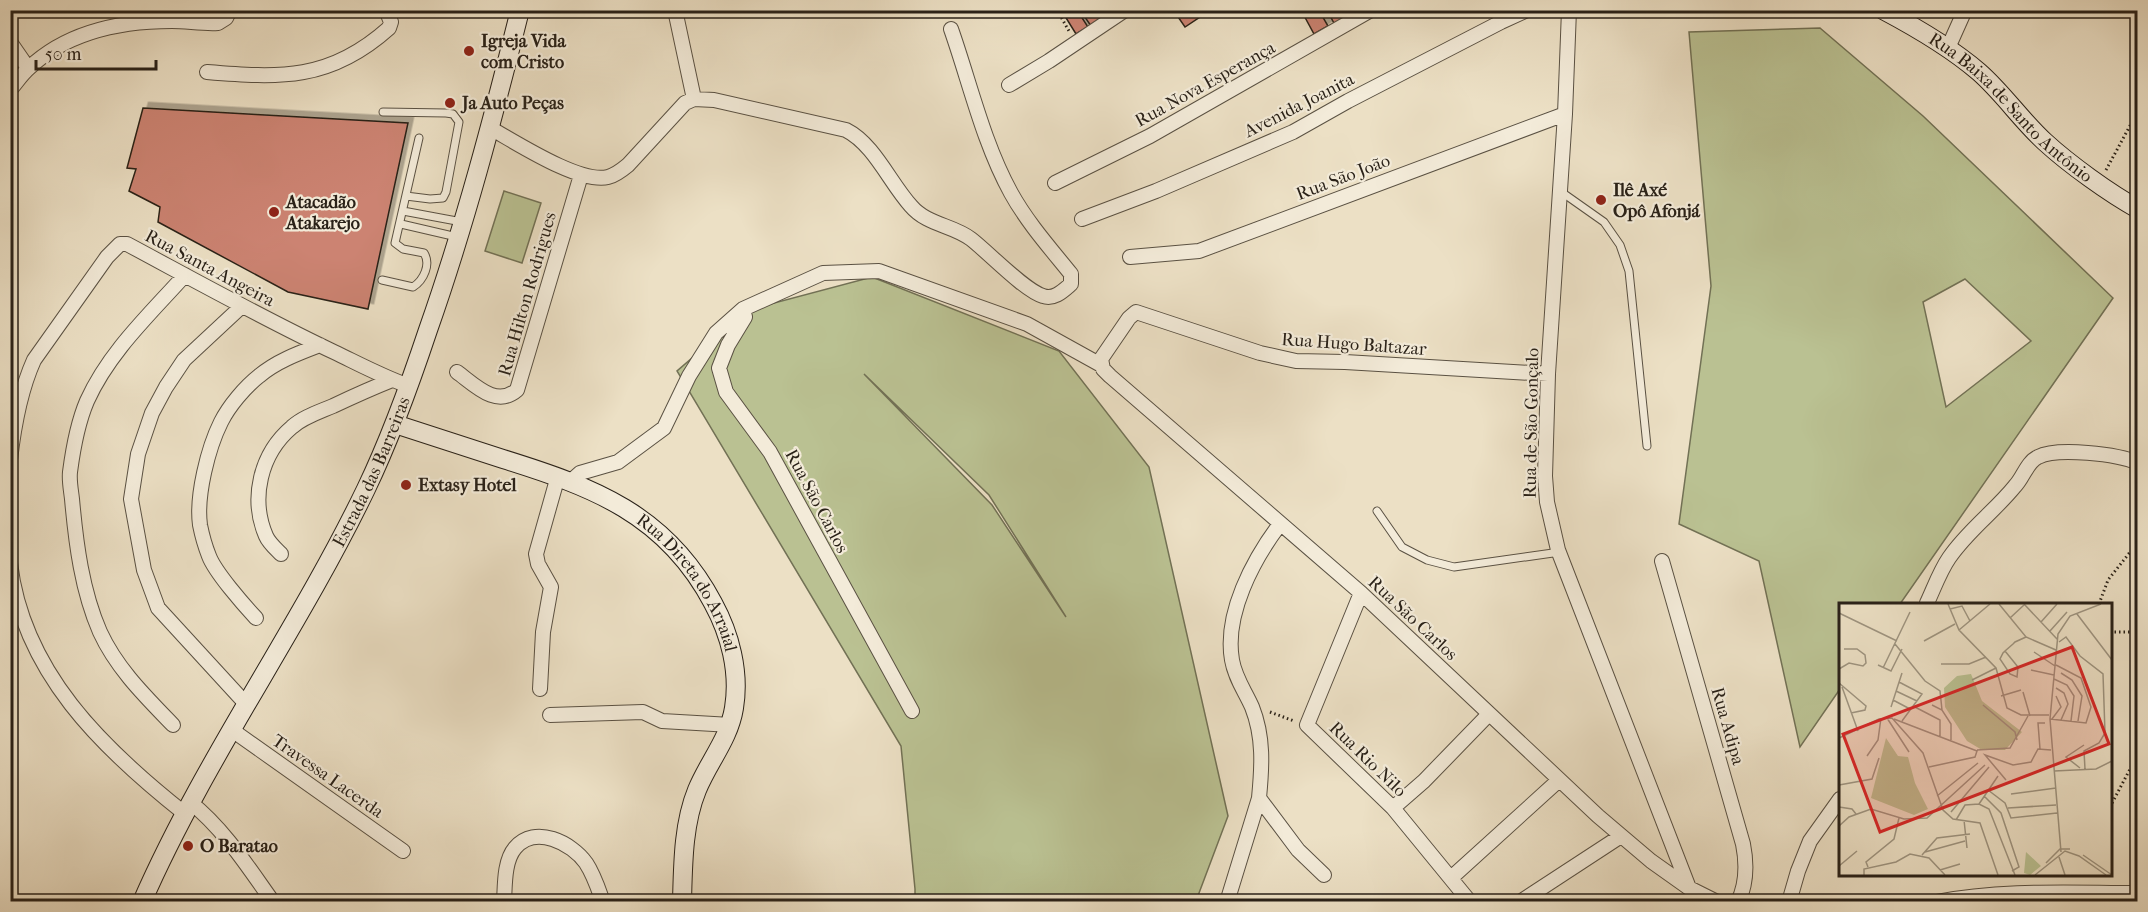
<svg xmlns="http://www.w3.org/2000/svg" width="2148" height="912" font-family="'IM FELL French Canon',serif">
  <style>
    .green { fill: #bac192; stroke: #727155; stroke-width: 1.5; fill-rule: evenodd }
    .building { fill: #cc8372; stroke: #292118; stroke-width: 1.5; filter: url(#shadow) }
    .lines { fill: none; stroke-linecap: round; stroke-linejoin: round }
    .lane-casing { stroke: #5a5143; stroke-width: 9 }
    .street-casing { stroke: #5a5143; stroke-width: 16 }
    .secondary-casing { stroke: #292118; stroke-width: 20 }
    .path { stroke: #292118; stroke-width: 3; stroke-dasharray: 1.5 3; stroke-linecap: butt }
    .lane { stroke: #f3ebd9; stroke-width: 7 }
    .street { stroke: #f3ebd9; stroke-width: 14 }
    .secondary { stroke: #f3ebd9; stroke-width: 18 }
    .poi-dot { fill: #8f2418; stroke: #f3ebd9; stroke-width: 2 }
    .labels { text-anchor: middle; stroke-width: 4.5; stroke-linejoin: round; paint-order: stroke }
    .poi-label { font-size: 18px; font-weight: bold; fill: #292118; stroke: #f3ebd9; text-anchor: start }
    .street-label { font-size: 18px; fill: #292118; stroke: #f3ebd9 }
    .inset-road { fill: none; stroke: #9e9480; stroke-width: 1.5 }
    .view { fill: #d62828; fill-opacity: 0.15; stroke: #d62828; stroke-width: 3 }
    .inset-edge { fill: none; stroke: #292118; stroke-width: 3 }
  </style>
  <defs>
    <filter id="shadow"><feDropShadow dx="5.5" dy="-5.5" stdDeviation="0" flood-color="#0004"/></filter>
  </defs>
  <rect width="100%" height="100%" fill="#ece0c5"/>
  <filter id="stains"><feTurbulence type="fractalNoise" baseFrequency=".00333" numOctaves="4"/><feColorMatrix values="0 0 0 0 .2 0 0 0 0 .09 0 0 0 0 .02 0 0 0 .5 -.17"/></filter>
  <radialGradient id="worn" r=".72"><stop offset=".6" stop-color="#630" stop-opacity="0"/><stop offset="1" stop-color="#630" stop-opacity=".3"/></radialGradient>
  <!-- green -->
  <path class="green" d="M1820 28 1923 116 2113 298 1900 604H1840V689L1800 747 1759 561 1679 524 1711 286 1689 32ZM1965 279 2031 341 1946 407 1923 302Z
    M504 191 541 203 522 263 485 251Z
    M872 277 1059 351 1149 467 1228 816 1196 901H915V889L901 746 677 371 748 310ZM864 374 989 495 1066 617 992 505Z"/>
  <!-- building -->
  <path class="building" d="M1068 10H1077L1088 27 1076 34 1063 13Z
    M1080 10H1097L1103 18 1091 26Z
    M1182 10H1209V11L1185 27 1176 14Z
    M1301 10H1326L1321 14 1328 26 1314 34Z
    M1331 10H1341L1346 19 1335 25 1328 12Z
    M143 108 408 123 368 309 288 292 158 222 160 207 129 191 136 169 127 168Z"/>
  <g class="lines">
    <!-- lane casing -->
    <g class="lane-casing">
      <path id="lane" d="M383 112 446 113 453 114 459 122 446 192 443 198 430 199 406 196
        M1560 191 1604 222 1620 245 1629 271 1647 446
        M403 211 462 222
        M401 224 457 237
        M382 280 413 287C424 280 431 264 424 253L403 249 395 243 419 138
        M1377 511 1402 547 1427 560 1454 567 1560 552"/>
    </g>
    <!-- street casing -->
    <g class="street-casing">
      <path id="street" d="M675 10 694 99
        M1569 10 1565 114 1548 374 1545 476 1547 502 1558 550 1689 888 1717 902
        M10 42 28 68
        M1948 48 1965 10
        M207 72C280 78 330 81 389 28L391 22 386 10
        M1009 85 1049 61 1125 10
        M10 90C16 83 22 74 29 68 67 32 121 21 172 21 187 21 203 24 218 23L226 18 230 10
        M490 128C517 143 580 184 608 177 616 175 622 170 628 165L685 103 694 99 714 100 846 130C874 144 890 183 911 206 927 225 953 225 971 239 988 252 1025 291 1043 296 1054 300 1063 291 1071 284V274C1050 248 1027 222 1011 193 983 142 970 83 951 29
        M1055 183 1150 136 1371 10
        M1082 219 1156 191 1293 132 1348 101 1501 22 1527 10
        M1130 257 1199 251 1565 114
        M242 306 184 360 166 387 152 413 138 454 131 499 144 570 158 608 247 705
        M743 309 745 317 728 345 719 368 726 392 770 452 912 711
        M457 372C475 385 496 408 517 390L581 175
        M1548 374 1345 362 1296 361 1260 353 1136 312 1129 318 1101 359 1103 369 1110 376 1361 593 1598 816 1651 861 1689 888
        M10 460C14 425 20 391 34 360L107 257 120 244H127C196 281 264 319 334 352 359 364 383 377 409 386
        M571 481 580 473 618 462 664 428 689 376 716 333 743 309 823 273 879 271 1027 324 1101 365
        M1280 524C1253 560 1224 614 1232 660 1235 678 1245 691 1252 707 1264 737 1262 767 1259 798L1298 850 1324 875
        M281 554C276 549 269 543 266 536 250 499 260 454 292 427 303 417 319 412 333 406 352 397 372 388 392 380
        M1662 561 1743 844C1747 864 1747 883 1738 902
        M10 563C23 672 102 748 184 813
        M1361 593 1307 725 1393 808 1470 902
        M1927 603C1934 588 1940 571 1949 558 1967 531 1995 511 2015 486 2023 478 2027 462 2038 457 2057 447 2118 454 2138 463
        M256 618C243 604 215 572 209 556 205 546 202 535 200 525 196 496 208 448 221 422 229 406 245 387 259 376 277 361 299 353 320 345
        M540 689 543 632 551 587 538 564 536 554 558 476
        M550 715 643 712 662 721 731 725
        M173 725C146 697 117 669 100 632 82 591 76 544 72 499 71 490 69 481 70 472 73 449 78 422 87 401 109 352 150 314 185 275
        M232 730 403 851
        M190 802C224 829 248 867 273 902
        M1393 808 1424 781 1489 714
        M1451 878 1559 780
        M504 902C505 885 504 861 515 848 535 824 572 843 586 863 594 875 598 888 603 902
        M1227 902 1259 798
        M1520 902 1621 836
        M1789 902 1798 871 1810 841 1840 799
        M1936 902C2003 889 2070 893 2138 893"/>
    </g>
    <!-- secondary casing -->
    <g class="secondary-casing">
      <g id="secondary">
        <path id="s1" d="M1883 10C1917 28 1950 47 1979 72 2003 93 2021 120 2045 142 2069 164 2109 193 2138 209"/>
        <path id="s2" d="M395 424C431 436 467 447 503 459 593 487 666 514 713 603 730 634 740 672 734 708 729 739 709 761 697 790 683 824 683 865 682 902"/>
        <path id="s3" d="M142 902C205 758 298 630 366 489 391 437 410 384 428 330 465 225 493 118 520 10"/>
      </g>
    </g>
    <!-- path -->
    <path class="path" d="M1057 10 1069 31
      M2106 170 2138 111
      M2132 446 2138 428
      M2138 600 2135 604 2138 629
      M2099 604 2108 580 2138 542
      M2110 632H2138
      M1270 712 1294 721
      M2110 807 2138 754"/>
    <!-- lane -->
    <use href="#lane" class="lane"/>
    <!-- street -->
    <use href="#street" class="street"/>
    <!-- secondary -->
    <use href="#secondary" class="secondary"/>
  </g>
  <!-- markers -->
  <g class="poi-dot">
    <circle cx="469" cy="51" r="6"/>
    <circle cx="450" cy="103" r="6"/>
    <circle cx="1601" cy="200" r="6"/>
    <circle cx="274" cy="212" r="6"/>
    <circle cx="406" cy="485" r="6"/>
    <circle cx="188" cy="846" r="6"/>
  </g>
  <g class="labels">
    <!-- poi labels -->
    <g class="poi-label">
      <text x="481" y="47">Igreja Vida<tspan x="481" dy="21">com Cristo</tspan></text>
      <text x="462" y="109">Ja Auto Peças</text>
      <text x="1613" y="196">Ilê Axé<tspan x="1613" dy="21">Opô Afonjá</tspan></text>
      <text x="286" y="208">Atacadão<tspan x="286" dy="21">Atakarejo</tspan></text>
      <text x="418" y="491">Extasy Hotel</text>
      <text x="200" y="852">O Baratao</text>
    </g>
    <!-- street labels -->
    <g class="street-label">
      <text transform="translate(1205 84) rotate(-29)" y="6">Rua Nova Esperança</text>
      <text transform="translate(1299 105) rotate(-27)" y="6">Avenida Joanita</text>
      <text dy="6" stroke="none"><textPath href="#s1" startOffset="162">Rua Baixa de Santo Antônio</textPath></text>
      <text transform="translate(1343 177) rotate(-21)" y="6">Rua São João</text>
      <text transform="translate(210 268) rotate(28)" y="6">Rua Santa Angeira</text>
      <text transform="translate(527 294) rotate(-74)" y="6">Rua Hilton Rodrigues</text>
      <text transform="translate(1354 344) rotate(4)" y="6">Rua Hugo Baltazar</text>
      <text transform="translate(1531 423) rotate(-89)" y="6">Rua de São Gonçalo</text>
      <text dy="6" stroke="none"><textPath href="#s3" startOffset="488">Estrada das Barreiras</textPath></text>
      <text transform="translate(817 501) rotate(62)" y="6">Rua São Carlos</text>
      <text dy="6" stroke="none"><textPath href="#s2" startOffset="345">Rua Direta do Arraial</textPath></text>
      <text transform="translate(1413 618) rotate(43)" y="6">Rua São Carlos</text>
      <text transform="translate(1728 726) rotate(74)" y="6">Rua Adipa</text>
      <text transform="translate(1368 759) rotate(44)" y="6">Rua Rio Nilo</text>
      <text transform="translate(328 776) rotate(35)" y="6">Travessa Lacerda</text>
    </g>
  </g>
  <!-- overview -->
  <g transform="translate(1839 603)">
    <rect width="273" height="273" fill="#ece0c5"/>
    <path d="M132 71 143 98 183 129 166 147H143L128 138 106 104 105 85 118 73ZM47 135 59 153 69 154 76 180 89 206 75 212 32 195ZM187 249 202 263 191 272 185 270Z" fill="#bac192"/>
    <path class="inset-road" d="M109 1 120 27 157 65 168 105 182 112H210M160 1 187 34 217 47M185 1 218 36M111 6 123 3 131 18M0 10 58 38M238 11 273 57M171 15 185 2M202 19 218 1M120 27 151 1M211 28 228 9M85 38 116 21M220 39 227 34 241 53 264 71 266 130 260 140 245 148 246 166M56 41 86 78 101 88 103 107M166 48 179 64 178 74 171 71 161 56 164 50 166 48 174 41 176 39 187 34M195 49 216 63M102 61H130L147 54M39 62 52 68 63 46M44 65 71 9M0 66 10 60 24 63 27 60 26 52 18 46H5M192 67 215 72M222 70 233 77 243 93 239 118M215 76 228 82 235 93 232 118M133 77 157 65M60 79 83 91 63 118M0 80 27 103 26 107 12 110M3 84 19 128M217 85 225 90 229 101 222 117M57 88 78 98M184 89 191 113M162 93 182 87M54 97 71 106M93 102 103 107 112 121V137M144 102 176 129 178 137M74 103 101 117V133M52 104 63 70M48 115 70 149M55 116 138 148 136 154 90 164M211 116 247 120 252 104 242 75 217 62M213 116 222 104 217 93M0 135 40 116 53 115 84 150 104 207 114 216 141 220 159 272M201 146 199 120H206M138 147 171 145 189 113M28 153 39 137 42 115M241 165 227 154 245 142M215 168 257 166 273 158M167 177 146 152 174 162 192 159 199 146 212 147M0 182 33 176 40 155M149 187 166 200 172 215 218 210M172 191 217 185M98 193 139 160M145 193 162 210 180 264 173 268M140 201 159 173M0 204 13 206 17 211M169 205 217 202M112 209 150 164M117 217 126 202 140 201 150 206 176 272M125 217 128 245M0 223 10 214 32 206 65 216 88 215 146 162M86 249 126 238M222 249 211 116 219 31 231 13 262 1M83 252 98 235 131 231M244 252 273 272M220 254 226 272M207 260 221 246H231M0 263 18 248M29 264 27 259 55 236 60 215M101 267 121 261M25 272V266L57 259 71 251 90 255 106 272M196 272 226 248 240 253 267 272"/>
    <path class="view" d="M233 44 270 141 41 229 4 131Z"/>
    <rect width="273" height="273" class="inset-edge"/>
  </g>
  <!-- margin -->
  <rect width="2148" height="912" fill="none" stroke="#ece0c5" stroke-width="36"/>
  <rect x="12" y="12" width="2124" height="888" fill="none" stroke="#292118" stroke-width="3"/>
  <rect x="18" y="18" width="2112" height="876" fill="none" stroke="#292118" stroke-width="1.5"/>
  <!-- scale -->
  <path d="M36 60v9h120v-9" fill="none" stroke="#292118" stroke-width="3"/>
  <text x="45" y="60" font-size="18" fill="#292118" stroke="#f3ebd9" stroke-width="4.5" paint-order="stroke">50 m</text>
  <rect width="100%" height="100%" filter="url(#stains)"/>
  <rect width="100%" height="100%" fill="url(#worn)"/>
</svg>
